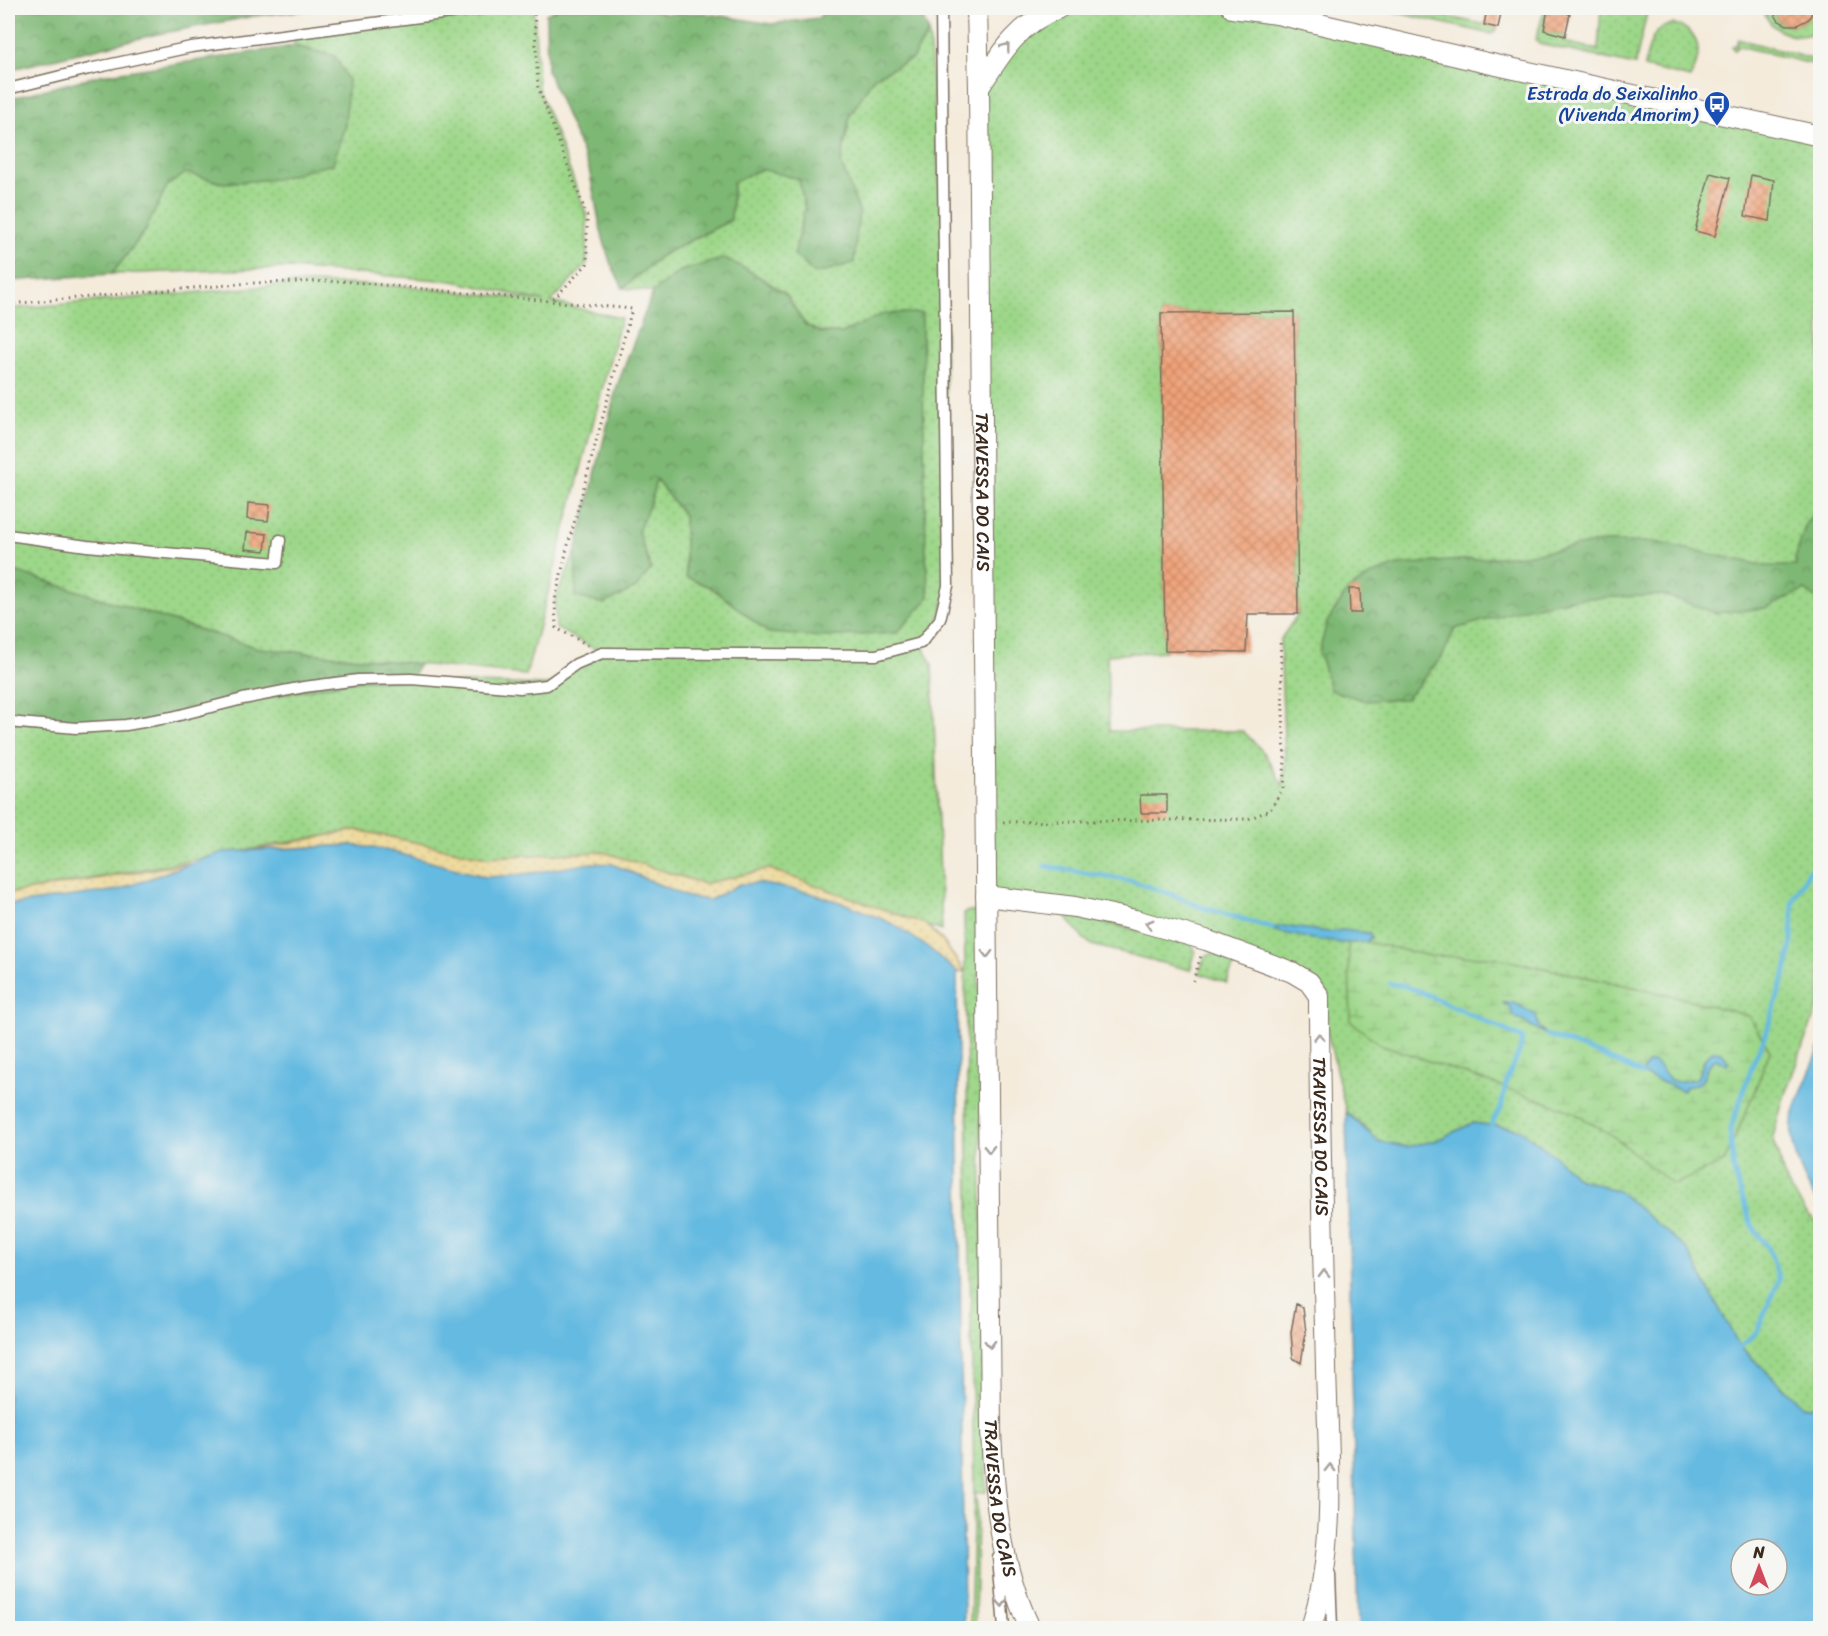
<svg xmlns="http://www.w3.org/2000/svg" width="1828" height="1636" font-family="Sriracha,sans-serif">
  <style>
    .grass { fill: url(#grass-dots); stroke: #6c8054; stroke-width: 1.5; fill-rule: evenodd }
    .forest { fill: url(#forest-crowns); stroke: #5c714a; stroke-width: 1.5 }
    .wetland { fill: url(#wetland-marsh); stroke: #6c8054; stroke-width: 1.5 }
    .sand { fill: url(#sand-dots); stroke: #94825e; stroke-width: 1.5 }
    .water { fill: #65bae1; stroke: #507280; stroke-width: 1.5; fill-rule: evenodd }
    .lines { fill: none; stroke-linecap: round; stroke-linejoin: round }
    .stream { stroke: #65bae1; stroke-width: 5 }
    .building { fill: url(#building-cross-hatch) }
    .lane-casing { stroke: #7c6e60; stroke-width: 13 }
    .street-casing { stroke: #7c6e60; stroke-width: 22 }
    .path { stroke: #7c6e60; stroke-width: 3; stroke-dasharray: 1.5 4.5; stroke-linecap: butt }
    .lane { stroke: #fff; stroke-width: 10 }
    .street { stroke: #fff; stroke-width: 20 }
    .oneway { stroke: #a79f9a }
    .labels { text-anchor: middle; stroke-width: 6; stroke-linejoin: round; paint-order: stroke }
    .transit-label { font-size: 18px; fill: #164399; stroke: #f6f6f2; text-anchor: end }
    .street-label { font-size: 18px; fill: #3b2a1e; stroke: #f6f6f2 }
  </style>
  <defs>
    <pattern id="grass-dots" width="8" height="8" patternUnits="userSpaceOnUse" patternTransform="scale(1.5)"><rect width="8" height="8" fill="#9dd789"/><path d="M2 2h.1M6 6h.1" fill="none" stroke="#88b976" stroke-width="1.8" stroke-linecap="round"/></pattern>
    <pattern id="forest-crowns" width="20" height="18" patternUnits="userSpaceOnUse" patternTransform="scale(1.5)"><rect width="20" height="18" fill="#7eb875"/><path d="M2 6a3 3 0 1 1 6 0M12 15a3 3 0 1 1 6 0" fill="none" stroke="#68965f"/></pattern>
    <pattern id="wetland-marsh" width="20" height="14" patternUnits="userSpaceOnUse" patternTransform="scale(1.5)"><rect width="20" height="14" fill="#9dd789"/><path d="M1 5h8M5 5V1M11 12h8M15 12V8" fill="none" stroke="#88b976"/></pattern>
    <pattern id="sand-dots" width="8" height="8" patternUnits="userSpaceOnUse" patternTransform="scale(1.5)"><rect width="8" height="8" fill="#eeda9e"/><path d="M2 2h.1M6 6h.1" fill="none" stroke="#cdbb88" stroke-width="1.8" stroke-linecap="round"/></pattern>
    <pattern id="building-cross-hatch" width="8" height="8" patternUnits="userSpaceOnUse" patternTransform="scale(1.5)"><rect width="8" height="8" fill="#f1a379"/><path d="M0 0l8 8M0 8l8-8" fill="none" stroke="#c48563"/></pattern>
  </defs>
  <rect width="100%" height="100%" fill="#f6f6f2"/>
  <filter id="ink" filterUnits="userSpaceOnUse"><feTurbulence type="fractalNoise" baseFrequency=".0167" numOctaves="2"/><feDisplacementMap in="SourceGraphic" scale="12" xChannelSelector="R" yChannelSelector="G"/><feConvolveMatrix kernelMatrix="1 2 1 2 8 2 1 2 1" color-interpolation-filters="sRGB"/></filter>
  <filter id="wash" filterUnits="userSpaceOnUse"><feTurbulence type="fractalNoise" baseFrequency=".008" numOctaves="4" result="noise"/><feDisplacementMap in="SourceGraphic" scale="24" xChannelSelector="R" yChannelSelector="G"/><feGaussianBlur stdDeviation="1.35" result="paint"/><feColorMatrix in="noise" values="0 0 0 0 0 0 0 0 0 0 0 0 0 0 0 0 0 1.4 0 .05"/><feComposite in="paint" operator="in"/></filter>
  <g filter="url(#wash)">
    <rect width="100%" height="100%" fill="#f4ebdb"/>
    <!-- grass -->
    <path class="grass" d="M488 8H534L538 87 587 216V264L551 302 621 318 526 675 258 648 8 569V309L304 283 405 286 543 301 453 281 288 268 112 274 145 231 167 186 186 173 223 183 334 56 294 46 295 32Z
      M1059 8H1232L1820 136V1000L1784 1097 1773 1137 1784 1176 1790 1188 1808 1215 1820 1224V1408L1802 1405 1740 1347 1577 1179 1519 1129 1473 1123 1435 1141 1406 1147 1378 1141 1358 1121 1346 1112 1319 996 1259 958 986 896 979 88 1007 44ZM1294 312 1298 614 1280 640 1285 759 1283 786 1265 754 1243 731H1109L1107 655 1165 651 1161 313Z
      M1376 8H1405L1497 27 1496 31 1491 34Z
      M1601 8H1648L1635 65 1539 44 1536 39 1544 11 1548 9 1544 30 1565 36 1564 42 1598 50Z
      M1763 8H1772C1777 33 1807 30 1814 8H1820V28C1801 45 1768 33 1763 8Z
      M1673 24C1702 31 1703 55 1690 78L1644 67C1649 48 1650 28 1673 24Z
      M929 32 944 251 948 586 940 619 921 643 932 664 942 931 769 869 704 884 603 852 486 857 356 830 8 894V722L358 680 547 685 602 653 556 628 555 600 576 551V597L651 569 638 531 651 501 655 479 684 515 686 577 712 588 769 633 929 597 926 555 842 333C804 333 804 324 786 294L680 271 653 292 623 288 662 255 731 220 733 182 762 169 799 179 805 209 798 236 859 211 841 163 850 115 874 77 912 59Z
      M1738 39 1820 61V66L1739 46 1734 50 1732 46 1736 45Z
      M969 911 978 912 986 1492 975 1493 977 1505 975 1628H970L974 1492 964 913Z
      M1067 915 1135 927 1192 944 1195 953 1190 970 1092 945 1083 938 1066 917Z
      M1209 954H1221L1236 959 1227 983 1199 973 1205 956Z"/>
    <!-- forest -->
    <path class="forest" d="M8 8H324L254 16 153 35 8 70Z
      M559 8H648L666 14 704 13 771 24 818 18 829 8H918L929 32 912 59 874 77 850 115 841 163 859 211 854 263 815 274 794 255 805 209 799 179 761 169 733 182 731 220 662 255 623 288 610 262 601 231 589 169 547 70 546 14Z
      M294 46 335 56 348 80 345 125 333 164 276 179 223 183 186 173 167 186 145 231 112 274 8 281V99L101 75Z
      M725 258 755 274 786 294 805 325 822 333H842L885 313H922L926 555 929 597 897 633 821 637 769 633 712 588 686 577 684 515 656 480 651 501 638 531 651 569 636 588 604 604 576 597V551L617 386 653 292 680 271Z
      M1820 507V602L1805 590 1766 608 1716 613 1663 595 1573 599 1531 607 1455 629 1442 657 1406 699 1366 701 1330 690 1319 652 1327 622 1349 589 1371 575 1397 565 1524 555 1603 542H1655L1767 566H1796L1795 559 1806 523Z
      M8 569 258 648 419 664 411 679 358 680 126 725 8 722Z"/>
    <!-- wetland -->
    <path class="wetland" d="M1348 938 1430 956 1491 957 1671 995 1749 1016 1770 1051 1749 1105 1724 1162 1673 1185 1613 1136 1571 1111 1380 1044 1351 1022Z"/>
    <!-- sand -->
    <path class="sand" d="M356 830 486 857 603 852 704 884 769 869 925 924 942 940 965 972H957L928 948 740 884 710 900 687 897 612 864 486 878 352 845 253 850Z
      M189 863 119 891 8 905V894Z"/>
    <!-- water -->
    <path class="water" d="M352 845 386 850 486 877 520 875 591 863 612 864 687 897 710 900 740 884 758 883 807 892 849 905 893 924 929 948 957 972 964 1628H8V905L118 890 223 852Z
      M1282 926 1330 932 1342 930 1369 933 1371 937 1366 942C1335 946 1304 937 1274 931L1273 928Z
      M1513 1002 1536 1015 1539 1027 1547 1035 1513 1016 1510 1006 1504 1004 1503 1003Z
      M1820 1047V1205C1804 1184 1785 1140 1794 1113 1801 1090 1812 1069 1820 1047Z
      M1713 1051 1721 1052 1729 1062 1727 1065 1716 1059C1698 1069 1714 1084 1685 1087L1683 1091 1642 1074 1648 1063 1654 1062C1676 1081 1662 1085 1696 1079 1704 1069 1700 1059 1713 1051Z
      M1346 1112 1378 1141 1406 1147 1435 1141 1473 1123 1519 1129 1555 1156 1577 1178 1618 1191 1687 1249 1740 1347 1802 1405 1820 1408V1628H1358ZM1741 1549H1777V1585H1741Z"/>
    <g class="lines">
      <!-- stream -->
      <path class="stream" d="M1045 866 1132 881 1173 895 1201 907 1273 928
        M1390 984 1401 985 1419 991 1522 1038 1521 1048 1507 1079 1501 1108 1496 1115 1492 1125
        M1547 1035 1599 1054 1642 1074
        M1740 1347 1757 1331 1779 1280 1770 1251 1752 1226 1734 1172 1730 1131 1753 1063 1766 1034 1788 964 1792 939 1793 900 1810 870 1820 866"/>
    </g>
    <g id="blocks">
      <!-- building -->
      <path class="building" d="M1487 8H1502L1498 28 1484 25Z
        M1772 8H1814L1809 19 1797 25H1787L1779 21 1773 12Z
        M1548 9 1570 14 1565 36 1544 30Z
        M1710 173 1730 178 1715 236 1695 231Z
        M1751 175 1774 180 1770 221 1745 216Z
        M1294 312 1298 614H1248L1246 652 1165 651 1161 313Z
        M248 503 270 505 268 521 247 519Z
        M247 532 267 534 265 551 245 549Z
        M1349 589H1360L1361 613H1350Z
        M1140 795H1167V813H1141Z
        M1296 1304 1303 1308 1306 1332 1301 1363 1293 1358 1291 1332Z"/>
    </g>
  </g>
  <g filter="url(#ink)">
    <use href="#blocks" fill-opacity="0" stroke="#7c6e60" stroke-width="1.5"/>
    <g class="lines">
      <!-- lane casing -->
      <g class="lane-casing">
        <path id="lane" d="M8 89 89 69 191 47 488 8
          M8 535 87 546 277 563 280 540
          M8 722 76 728 126 725 172 717 243 699 304 687 358 680 411 679 520 688 547 685 576 664 602 653 876 655 921 643 940 619 948 586 941 8
          M998 1557 1004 1628
          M1330 1575 1332 1628"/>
      </g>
      <!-- street casing -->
      <g class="street-casing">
        <g id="street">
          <path id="s1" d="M977 8 979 88 991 1431C994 1499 1001 1566 1030 1628"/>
          <path d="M1232 8 1277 14 1487 63 1820 136"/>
          <path d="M979 88C1001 53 1019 23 1059 8"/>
          <path id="s2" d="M986 896 1075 907 1135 920 1206 940 1292 972 1309 982 1319 996C1319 1120 1323 1243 1326 1367 1328 1454 1338 1544 1311 1628"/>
        </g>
      </g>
      <!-- path -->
      <path class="path" d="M534 8 538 87 587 216V264L551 302
        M8 304 251 283 342 281 632 309 567 549 555 600 556 628 588 645
        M1003 822 1248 819 1270 810 1283 788 1285 759 1280 640
        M1193 981 1201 956"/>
      <!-- lane -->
      <use href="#lane" class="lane"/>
      <!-- street -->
      <use href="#street" class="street"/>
    </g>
    <!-- one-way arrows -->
    <defs><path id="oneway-chevron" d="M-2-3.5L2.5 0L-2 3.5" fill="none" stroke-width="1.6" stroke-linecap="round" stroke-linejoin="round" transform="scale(1.5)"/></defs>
    <g class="oneway">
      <use href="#oneway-chevron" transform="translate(1006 47) rotate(-52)"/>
      <use href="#oneway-chevron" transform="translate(1149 924) rotate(-164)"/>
      <use href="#oneway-chevron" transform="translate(987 954) rotate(89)"/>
      <use href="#oneway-chevron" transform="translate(1319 1037) rotate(-90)"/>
      <use href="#oneway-chevron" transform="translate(989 1149) rotate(89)"/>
      <use href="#oneway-chevron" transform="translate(1324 1274) rotate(-91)"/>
      <use href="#oneway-chevron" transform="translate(990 1344) rotate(89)"/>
      <use href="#oneway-chevron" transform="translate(1330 1468) rotate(-89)"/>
      <use href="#oneway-chevron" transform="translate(1002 1603) rotate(86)"/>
    </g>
  </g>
  <!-- icons -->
  <defs>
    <g id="bus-pin" transform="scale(1.35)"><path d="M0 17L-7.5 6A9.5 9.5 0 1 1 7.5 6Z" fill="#1a4fb4" stroke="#f6f6f2"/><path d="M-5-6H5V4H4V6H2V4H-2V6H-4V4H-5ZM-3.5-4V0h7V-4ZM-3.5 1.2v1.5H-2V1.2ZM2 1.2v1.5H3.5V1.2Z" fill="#fff"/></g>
  </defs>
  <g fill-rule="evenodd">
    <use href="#bus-pin" x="1717" y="104"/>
  </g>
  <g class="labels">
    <!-- transit labels -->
    <g class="transit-label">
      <text x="1698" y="100">Estrada do Seixalinho<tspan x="1698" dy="21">(Vivenda Amorim)</tspan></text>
    </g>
    <!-- street labels -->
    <g class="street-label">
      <text dy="6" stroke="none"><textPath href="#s1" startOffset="484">TRAVESSA DO CAIS</textPath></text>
      <text dy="6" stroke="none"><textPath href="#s2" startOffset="494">TRAVESSA DO CAIS</textPath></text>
      <text dy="6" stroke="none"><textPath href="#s1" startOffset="1491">TRAVESSA DO CAIS</textPath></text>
    </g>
  </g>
  <!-- margin -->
  <rect width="1828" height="1636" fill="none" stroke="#f6f6f2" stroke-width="30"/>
  <!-- north arrow -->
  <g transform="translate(1759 1567)"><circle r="28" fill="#f6f6f2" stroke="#aba49d" stroke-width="1.5"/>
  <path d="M0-4.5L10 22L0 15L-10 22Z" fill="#d1495b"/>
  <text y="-9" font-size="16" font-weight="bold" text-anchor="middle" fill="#3b2a1e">N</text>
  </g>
</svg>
